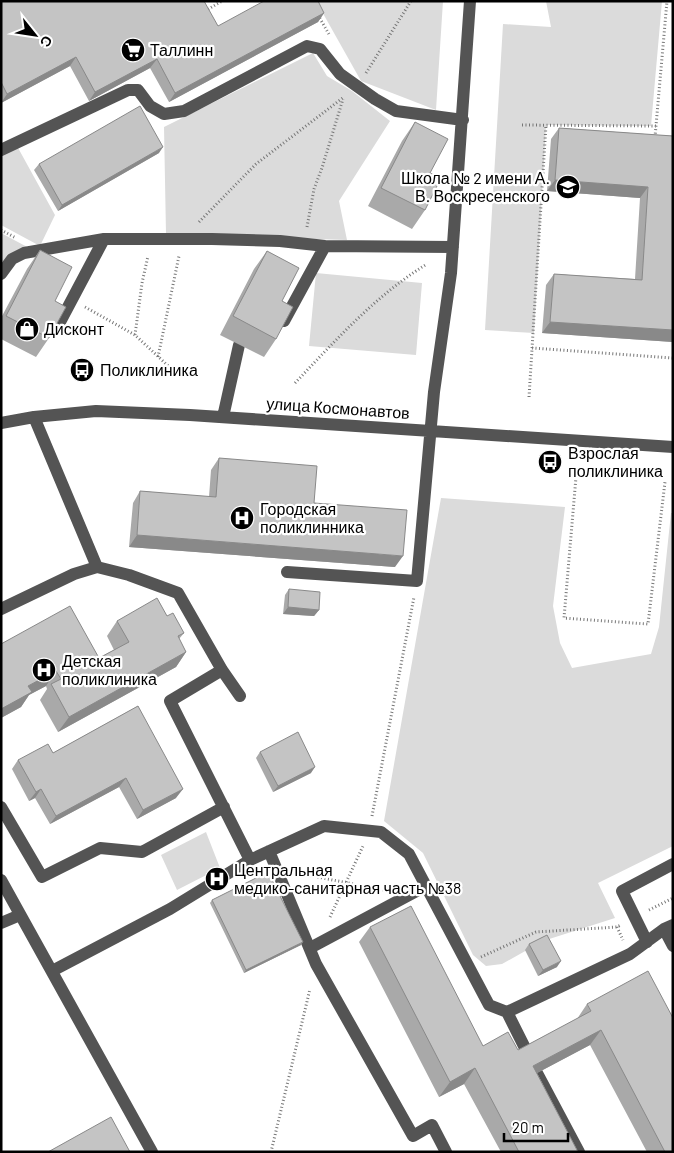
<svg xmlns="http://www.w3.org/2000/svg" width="674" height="1153" font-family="Barlow,sans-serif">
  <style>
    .green { fill: #dbdbdb }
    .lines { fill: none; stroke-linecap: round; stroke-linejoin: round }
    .path { stroke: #767676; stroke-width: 3; stroke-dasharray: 1 2.5; stroke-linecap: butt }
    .minor { stroke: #545454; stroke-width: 12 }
    .wall { fill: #a9a9a9 }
    .shaded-wall { fill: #898989 }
    .building { fill: #c4c4c4; stroke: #898989 }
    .labels { text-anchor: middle; stroke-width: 4.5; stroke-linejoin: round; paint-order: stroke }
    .poi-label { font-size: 16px; fill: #000; stroke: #fff; text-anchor: start }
    .street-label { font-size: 16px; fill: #000; stroke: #fff }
  </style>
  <rect width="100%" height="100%" fill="#fff"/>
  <!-- green -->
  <path class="green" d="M316 1H443L436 110 361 81Z
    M546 1H662L651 126 546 125 534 333 485 330 503 24 551 27Z
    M313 53 327 76 352 91 390 121 339 201 347 240 166 234 164 127Z
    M17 146 55 215 40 246 1 225V153Z
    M1 233 31 249 1 266Z
    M316 273 422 283 416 355 309 346Z
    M441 498 565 507 553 606 560 643 572 668 651 654 659 627 671 513H673V846L598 883 615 918 543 941 502 964 486 966 473 955 423 853 384 821Z
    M206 832 220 868 177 890 161 855Z"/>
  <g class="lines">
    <!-- path -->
    <path class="path" d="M205 11 222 1
      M318 15 330 36
      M366 73 411 1
      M522 125 656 126
      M655 137 667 1
      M199 222 256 164 344 97
      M307 227 314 189 322 168 343 99
      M1 230 16 238
      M85 307 135 335 179 376
      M135 335 142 283 148 256
      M532 348 673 358
      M158 357 179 256
      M295 383C336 340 376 295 427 264
      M529 397 546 125
      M576 477 564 618 648 624 665 482
      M372 816 414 597
      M297 873 384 890
      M649 910 673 898
      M330 917 363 846
      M617 927 623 940
      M481 957 536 932 617 927 621 925
      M271 1152 310 989"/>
    <!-- minor -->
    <path class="minor" d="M1 150 128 90H138L150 106 164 114 184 111 307 46 320 49 340 74 375 99 396 111 463 120
      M1 274 12 259 24 253 104 239H212L280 241 325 246 453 247
      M284 321 325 246
      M59 324 104 239
      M34 417 97 567
      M223 417 239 345
      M1 423 34 417 96 411 190 415 673 447
      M287 572 417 581 434 392 451 273 470 1
      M1 609 74 574 97 567 129 575 178 593 222 670 240 696
      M222 670 170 701 250 860
      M1 807 42 877 100 848 142 852 224 807
      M269 851 316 964 413 1136 432 1125 446 1152
      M1 880 152 1152
      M1 923 20 915
      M664 929 673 946
      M647 942 622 891 673 864
      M310 948 426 886
      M52 971 170 909 250 860 324 826 381 832 409 854 489 1005 507 1012 630 954 664 929 673 925
      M507 1012 528 1054
      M537 1073 579 1152"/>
  </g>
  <!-- wall -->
  <path class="wall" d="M1 1 218 26 324 13 318 22 169 102 150 68 89 101 70 66 1 103Z
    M415 122 430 173 425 210 412 229 368 206 402 141Z
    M559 128 673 136V342L542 333 546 285 554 274 635 279 640 198 547 191 551 139Z
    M159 153 58 211 34 170 39 164Z
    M40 250 55 301 49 338 36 357 1 339V318L27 269Z
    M267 251 282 301 276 339 264 357 220 335 254 269Z
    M219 458 314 503 395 567 129 547 133 503 140 491 209 497 211 470Z
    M289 589 319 610 314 616 283 614 285 595Z
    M167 616 184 633 179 639 186 652 176 667 58 732 40 700 47 689 46 686 29 695 21 707 1 718V644L99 658 114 650 107 636 117 621Z
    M138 706 176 798 137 819 119 787 50 824 35 798 29 801 12 769 18 760 53 753Z
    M260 752 311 773 273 792 256 758Z
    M212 900 301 945 244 973 210 903Z
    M370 927 483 1046 518 1050 577 1019 587 1004 673 1152H647L590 1045 537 1073 578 1152H501L464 1084 439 1097 359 942Z
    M529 944 557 967 538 976 525 950Z"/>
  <!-- shaded-wall -->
  <path class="shaded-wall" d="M324 13 318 22 169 102 175 93Z
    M76 57 70 66 1 103 7 94Z
    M157 59 150 68 89 101 95 92Z
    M163 147 159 153 58 211 62 205Z
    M555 180 648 187 640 198 547 191Z
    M550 322 673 330V342L542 333Z
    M137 535 403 556 395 567 129 547Z
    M288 607 319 610 314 616 283 614Z
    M186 652 176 667 58 732 69 717Z
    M56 671 46 686 29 695 21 707 1 718V709L28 686Z
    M315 767 311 773 273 792 278 786Z
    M126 778 119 787 50 824 56 816Z
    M41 789 35 798 29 801 36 792Z
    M183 789 176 798 137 819 143 810Z
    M303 942 301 945 244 973 246 970Z
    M561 961 557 967 538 976 543 970Z
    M601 1030 590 1045 522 1081 533 1066Z
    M475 1068 464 1084 439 1097 450 1082Z"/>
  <!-- building -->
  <path class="building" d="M1 1H204L218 26 264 1H318L324 13 175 93 157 59 95 92 76 57 7 94 1 82Z
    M140 106 163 147 62 205 39 164Z
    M415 122 448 139 430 173 441 178 425 210 381 188Z
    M559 128 673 136V330L550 322 554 274 642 280 648 187 555 180Z
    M40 250 72 267 55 301 66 307 49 338 6 316Z
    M267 251 299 268 282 301 293 307 276 339 233 316Z
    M219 458 317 466 314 503 407 510 403 556 137 535 140 491 216 497Z
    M289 589 320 592 319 610 288 607Z
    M157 598 167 616 173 613 184 633 178 636 186 652 69 717 51 684 61 679 56 671 28 686 32 692 1 709V644L70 606 99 658 129 642 117 621Z
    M138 706 183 789 143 810 126 778 56 816 41 789 36 792 18 760 48 744 53 753Z
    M298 732 315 767 278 786 260 752Z
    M268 872 303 942 246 970 212 900Z
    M411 906 483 1046 508 1032 518 1050 591 1011 587 1004 648 971 673 1018V1152H665L601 1030 533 1066 578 1152H519L475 1068 450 1082 370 927Z
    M547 935 561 961 543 970 529 944Z
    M111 1117 130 1152H48Z"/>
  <!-- icons -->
  <defs>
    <g id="supermarket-disc" transform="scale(1.25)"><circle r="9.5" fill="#000" stroke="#fff"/><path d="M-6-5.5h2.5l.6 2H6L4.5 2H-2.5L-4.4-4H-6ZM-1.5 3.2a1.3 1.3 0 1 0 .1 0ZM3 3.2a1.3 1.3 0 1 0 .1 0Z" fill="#fff"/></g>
    <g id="school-disc" transform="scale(1.25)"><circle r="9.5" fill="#000" stroke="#fff"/><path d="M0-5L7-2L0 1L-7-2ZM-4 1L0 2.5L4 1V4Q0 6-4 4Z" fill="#fff"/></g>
    <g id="shop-disc" transform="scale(1.25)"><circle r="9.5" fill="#000" stroke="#fff"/><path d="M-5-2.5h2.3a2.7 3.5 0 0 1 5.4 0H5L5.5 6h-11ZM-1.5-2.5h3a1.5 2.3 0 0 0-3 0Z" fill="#fff"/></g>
    <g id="bus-disc" transform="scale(1.25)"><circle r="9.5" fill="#000" stroke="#fff"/><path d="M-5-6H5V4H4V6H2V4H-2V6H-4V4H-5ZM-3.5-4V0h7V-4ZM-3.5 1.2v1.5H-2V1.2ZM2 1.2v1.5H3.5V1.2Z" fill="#fff"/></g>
    <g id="hospital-disc" transform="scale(1.25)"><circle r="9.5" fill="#000" stroke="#fff"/><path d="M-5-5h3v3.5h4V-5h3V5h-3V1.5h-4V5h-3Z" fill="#fff"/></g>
  </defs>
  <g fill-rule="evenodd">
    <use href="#supermarket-disc" x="133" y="50"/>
    <use href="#school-disc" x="568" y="187"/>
    <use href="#shop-disc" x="27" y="329"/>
    <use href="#bus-disc" x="82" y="370"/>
    <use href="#bus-disc" x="550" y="462"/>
    <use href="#hospital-disc" x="242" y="518"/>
    <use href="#hospital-disc" x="44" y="670"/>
    <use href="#hospital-disc" x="217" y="879"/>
  </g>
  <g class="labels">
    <!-- poi labels -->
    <g class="poi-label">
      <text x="150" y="56">Таллинн</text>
      <text x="550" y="184" text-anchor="end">Школа № 2 имени А.<tspan x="550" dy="18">В. Воскресенского</tspan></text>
      <text x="44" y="335">Дисконт</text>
      <text x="100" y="376">Поликлиника</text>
      <text x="568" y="459">Взрослая<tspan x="568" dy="18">поликлиника</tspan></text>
      <text x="260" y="515">Городская<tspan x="260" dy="18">поликлинника</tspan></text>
      <text x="62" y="667">Детская<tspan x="62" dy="18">поликлиника</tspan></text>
      <text x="234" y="876">Центральная<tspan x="234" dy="18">медико-санитарная часть №38</tspan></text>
    </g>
    <!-- street labels -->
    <g class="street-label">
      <text transform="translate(338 408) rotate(4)" y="6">улица Космонавтов</text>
    </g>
  </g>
  <!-- border -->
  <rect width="674" height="1153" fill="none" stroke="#000000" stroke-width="5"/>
  <!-- north arrow -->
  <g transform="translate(35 35) rotate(120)" stroke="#ffffff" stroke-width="4" paint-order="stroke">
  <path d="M0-4L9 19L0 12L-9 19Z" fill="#000000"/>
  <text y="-8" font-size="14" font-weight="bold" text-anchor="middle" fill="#000000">С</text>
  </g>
  <!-- scale -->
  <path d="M504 1133v8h64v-8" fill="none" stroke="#000000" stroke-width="2.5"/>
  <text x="512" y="1133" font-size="15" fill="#000000" stroke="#ffffff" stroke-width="4" paint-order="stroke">20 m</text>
</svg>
